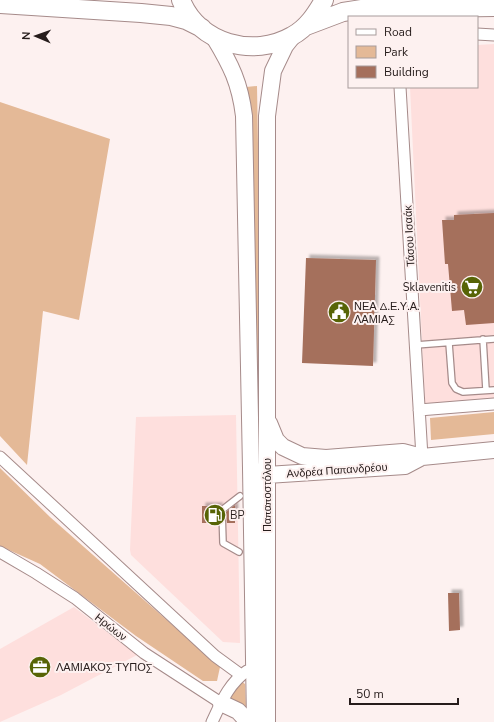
<svg xmlns="http://www.w3.org/2000/svg" width="494" height="722" font-family="'Nunito Sans',sans-serif">
  <style>
    .built { fill: #fedfdd }
    .green { fill: #e4b997 }
    .building { fill: #a56f5c; filter: url(#shadow) }
    .lines { fill: none; stroke-linecap: round; stroke-linejoin: round }
    .lane-casing { stroke: #a68b8a; stroke-width: 8 }
    .street-casing { stroke: #a68b8a; stroke-width: 13 }
    .secondary-casing { stroke: #a68b8a; stroke-width: 18 }
    .primary-casing { stroke: #a68b8a; stroke-width: 20 }
    .lane { stroke: #fff; stroke-width: 5.5 }
    .street { stroke: #fff; stroke-width: 11 }
    .secondary { stroke: #fff; stroke-width: 16 }
    .primary { stroke: #fff; stroke-width: 18 }
    .labels { text-anchor: middle; stroke-width: 4; stroke-linejoin: round; paint-order: stroke }
    .street-label { font-size: 11px; fill: #261c1b; stroke: #fdf1f0 }
    .poi-label { font-size: 11px; fill: #261c1b; stroke: #fdf1f0; text-anchor: start }
  </style>
  <defs>
    <filter id="shadow"><feDropShadow dx="3.5" dy="-3.5" stdDeviation="1" flood-color="#0004"/></filter>
  </defs>
  <rect width="100%" height="100%" fill="#fdf1f0"/>
  <!-- built -->
  <path class="built" d="M494 44V400L425 405 410 87H477V45Z
    M236 415 240 643 223 642 131 555 130 550 136 417Z
    M74 607 137 655 61 695 0 722V649Z"/>
  <!-- green -->
  <path class="green" d="M257 86 263 434H256L246 87Z
    M0 102 110 139 79 320 43 311 27 465 0 436Z
    M494 412V434L431 440 430 418Z
    M0 468 50 517 220 667 217 681H203L136 636 40 564 0 546Z
    M241 681 245 684 246 706 242 710 226 699Z"/>
  <!-- building -->
  <path class="building" d="M494 213V323L466 325 464 310 452 311 448 264H445L442 220H454V215Z
    M306 258 376 260 373 366 302 363Z
    M235 505V523H227L226 512Z
    M202 506H220L218 510V523H202Z
    M448 593H459L460 630 449 631Z"/>
  <g class="lines">
    <!-- lane casing -->
    <g class="lane-casing">
      <path id="lane" d="M483 339 486 390
        M449 343 452 383 456 389 463 392 494 390
        M416 345 494 339
        M239 552 223 543 222 510 240 496"/>
    </g>
    <!-- street casing -->
    <g class="street-casing">
      <path id="street" d="M477 34 494 35
        M400 87 422 457
        M419 410 494 404
        M0 457 215 656 241 675
        M0 552 36 573 75 598 144 653 221 703
        M212 722C221 703 229 683 247 671"/>
    </g>
    <!-- secondary casing -->
    <g class="secondary-casing">
      <path id="secondary" d="M214 37C231 65 240 83 244 116L251 468 255 722
        M269 423 276 440 283 447 302 456 326 458 403 452 422 457 494 450
        M257 471 267 475 405 466 422 457
        M221 703 238 711 248 722
        M267 722V116L273 71 285 46 293 36"/>
    </g>
    <!-- primary casing -->
    <g class="primary-casing">
      <path id="primary" d="M181 0C198 44 254 58 292 36 307 28 316 14 324 0
        M0 4 141 13 171 16 186 20 202 28
        M306 26 343 12 362 9 494 7"/>
    </g>
    <!-- lane -->
    <use href="#lane" class="lane"/>
    <!-- street -->
    <use href="#street" class="street"/>
    <!-- secondary -->
    <use href="#secondary" class="secondary"/>
    <!-- primary -->
    <use href="#primary" class="primary"/>
  </g>
  <!-- icons -->
  <defs>
    <g id="supermarket-disc" transform="scale(1.15)"><circle r="9.5" fill="#576406" stroke="#fdf1f0"/><path d="M-6-5.5h2.5l.6 2H6L4.5 2H-2.5L-4.4-4H-6ZM-1.5 3.2a1.3 1.3 0 1 0 .1 0ZM3 3.2a1.3 1.3 0 1 0 .1 0Z" fill="#fff"/></g>
    <g id="civic-disc" transform="scale(1.15)"><circle r="9.5" fill="#576406" stroke="#fdf1f0"/><path d="M-.6-6.5H3V-4.5H.6V-3L4-1V1h2V6H-6V1h2V-1L-.6-3ZM-1.2 2.5V6h2.4V2.5Z" fill="#fff"/></g>
    <g id="fuel-disc" transform="scale(1.15)"><circle r="9.5" fill="#576406" stroke="#fdf1f0"/><path d="M-5.5-6h7V0h2V4h1.3V-2.5L3-4.5l.8-.8L6-3V5H2.5V1h-1V6h-7ZM-4.2-4.7v3.2H.2V-4.7Z" fill="#fff"/></g>
    <g id="office-disc" transform="scale(1.15)"><circle r="9.5" fill="#576406" stroke="#fdf1f0"/><path d="M-6-3h4V-5.5h4V-3h4V5H-6ZM-1-4.5V-3h2v-1.5ZM-6 0V1H6V0Z" fill="#fff"/></g>
  </defs>
  <g fill-rule="evenodd">
    <use href="#supermarket-disc" x="472" y="287"/>
    <use href="#civic-disc" x="339" y="312"/>
    <use href="#fuel-disc" x="215" y="515"/>
    <use href="#office-disc" x="40" y="667"/>
  </g>
  <g class="labels">
    <!-- street labels -->
    <g class="street-label">
      <text transform="translate(409 236) rotate(-93)" y="4">Τάσου Ισαάκ</text>
      <text transform="translate(337 470) rotate(-4)" y="4">Ανδρέα Παπανδρέου</text>
      <text transform="translate(267 495) rotate(-90)" y="4">Παπαποστόλου</text>
      <text transform="translate(111 627) rotate(38)" y="4">Ηρώων</text>
    </g>
    <!-- poi labels -->
    <g class="poi-label">
      <text x="456" y="291" text-anchor="end">Sklavenitis</text>
      <text x="354" y="310">ΝΕΑ Δ.Ε.Υ.Α.<tspan x="354" dy="13">ΛΑΜΙΑΣ</tspan></text>
      <text x="230" y="519">BP</text>
      <text x="56" y="671">ΛΑΜΙΑΚΟΣ ΤΥΠΟΣ</text>
    </g>
  </g>
  <!-- legend -->
  <rect x="348" y="16" width="130" height="72" fill="#fdf1f0" stroke="#a79c9b"/>
  <rect x="356" y="29" width="20" height="6" fill="#ffffff" stroke="#a79c9b"/>
  <text x="384" y="36" font-size="12" fill="#261c1b">Road</text>
  <rect x="356" y="46" width="20" height="12" fill="#e4b997" stroke="#a79c9b"/>
  <text x="384" y="56" font-size="12" fill="#261c1b">Park</text>
  <rect x="356" y="66" width="20" height="12" fill="#a56f5c" stroke="#a79c9b"/>
  <text x="384" y="76" font-size="12" fill="#261c1b">Building</text>
  <!-- north arrow -->
  <g transform="translate(36 36) rotate(272)" stroke="#fdf1f0" stroke-width="3" paint-order="stroke">
  <path d="M0-3L7 15L0 10L-7 15Z" fill="#261c1b"/>
  <text y="-6" font-size="11" font-weight="bold" text-anchor="middle" fill="#261c1b">N</text>
  </g>
  <!-- scale -->
  <path d="M350 698v6h108v-6" fill="none" stroke="#261c1b" stroke-width="2"/>
  <text x="356" y="698" font-size="12" fill="#261c1b" stroke="#fdf1f0" stroke-width="3" paint-order="stroke">50 m</text>
</svg>
